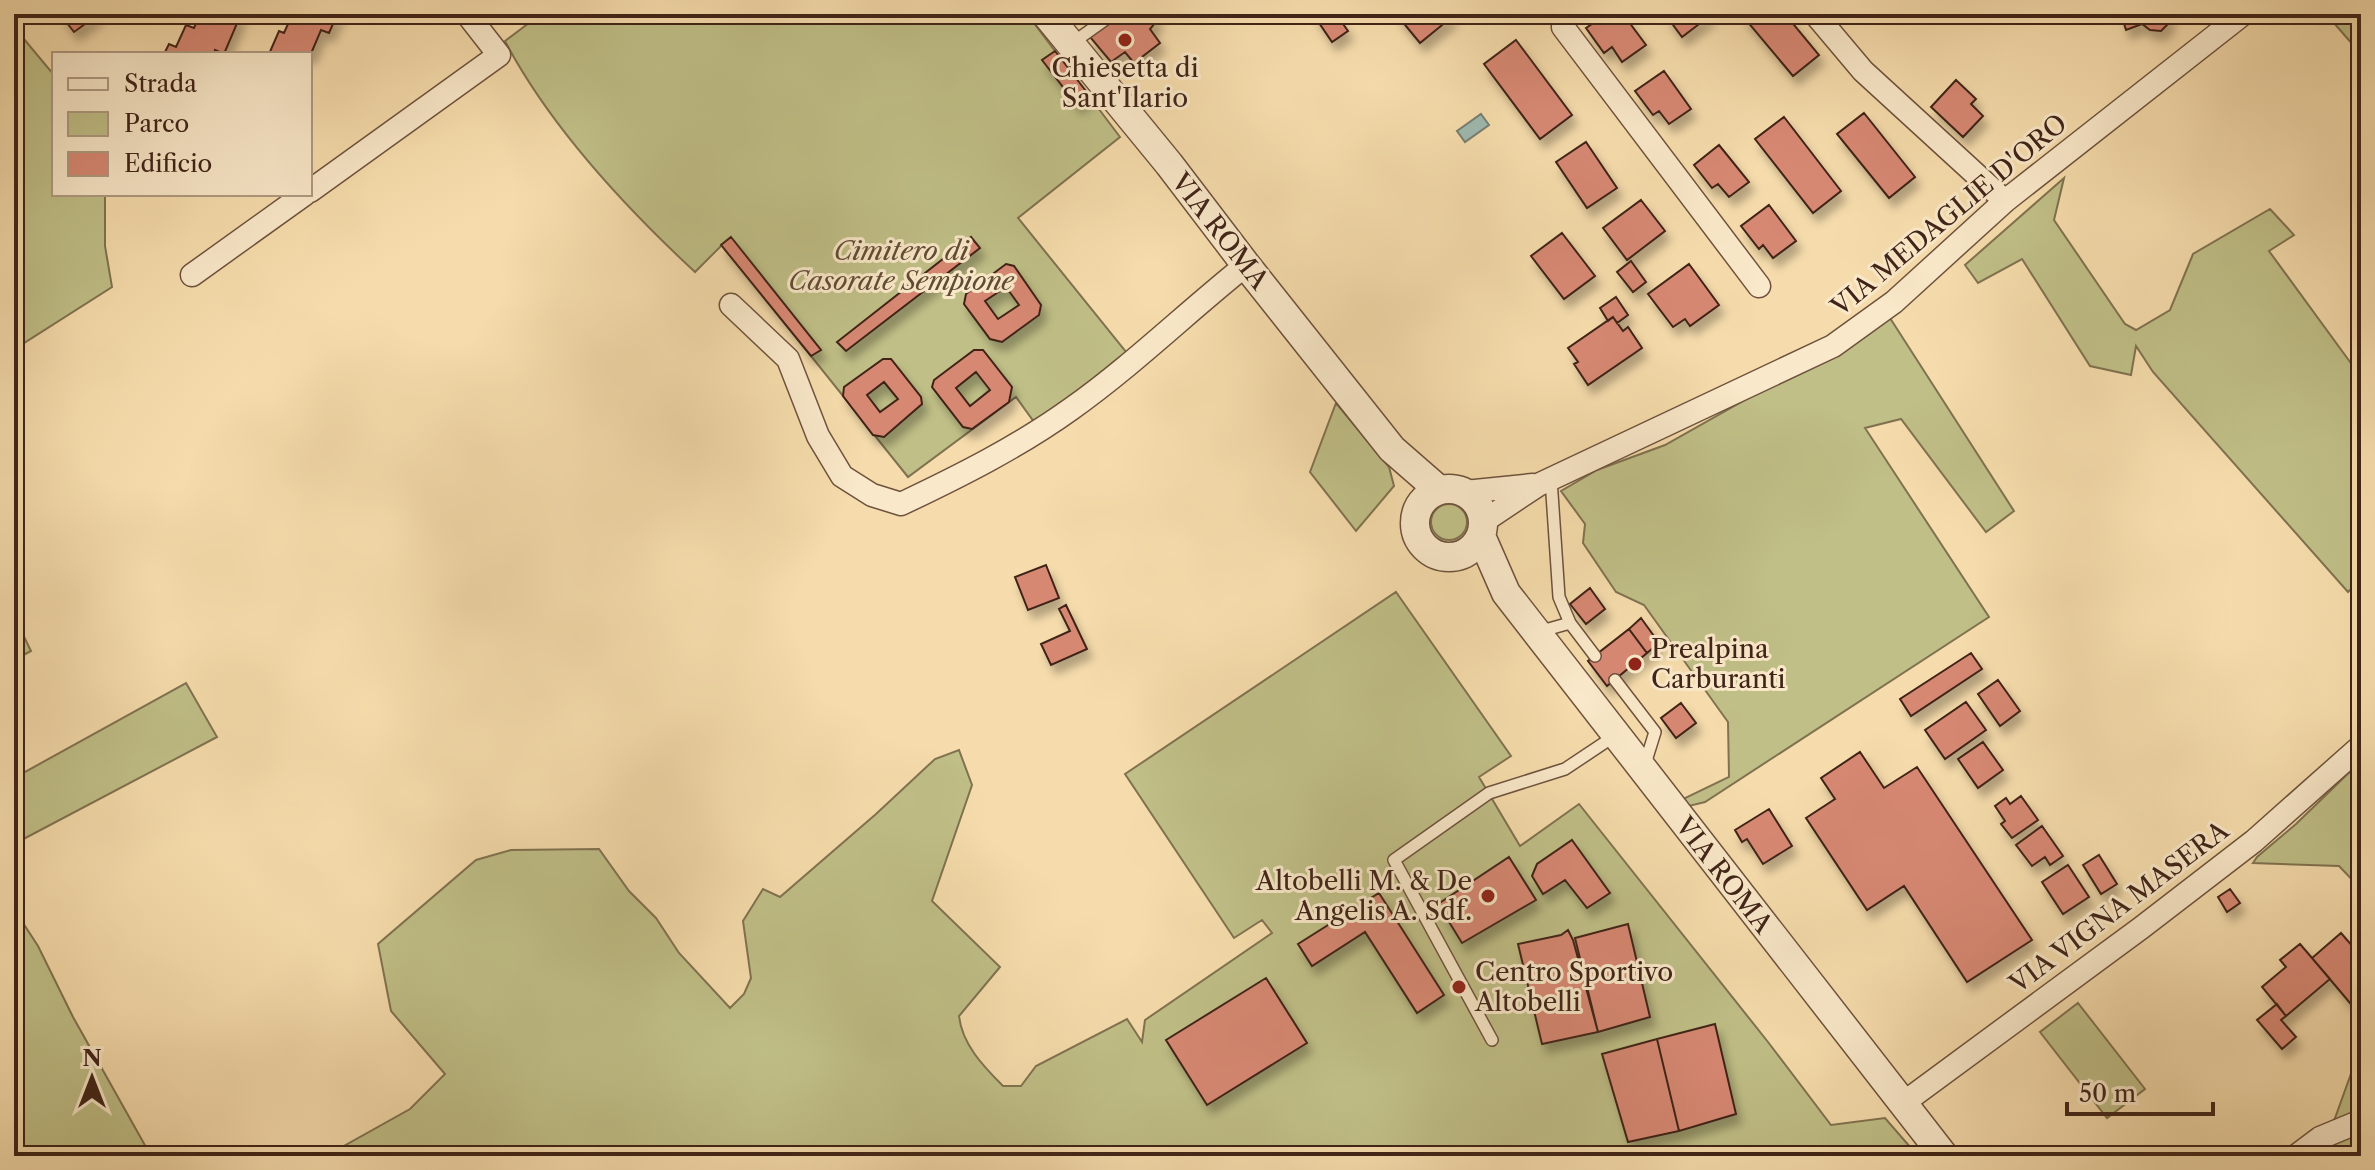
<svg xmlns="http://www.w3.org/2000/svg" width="2375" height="1170" font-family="'Libre Caslon Text',serif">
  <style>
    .green { fill: #c0bf87; stroke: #807250; stroke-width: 2 }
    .water { fill: #9ebab1; stroke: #787e74; stroke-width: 2 }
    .building { fill: #d78873; stroke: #402418; stroke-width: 2; fill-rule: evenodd; filter: url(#shadow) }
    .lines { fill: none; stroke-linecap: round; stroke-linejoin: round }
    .service-casing { stroke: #6e523d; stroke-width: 14 }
    .minor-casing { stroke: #6e523d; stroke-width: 25 }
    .tertiary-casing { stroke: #6e523d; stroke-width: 31 }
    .service { stroke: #f9e8c9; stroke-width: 11 }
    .minor { stroke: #f9e8c9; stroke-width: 22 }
    .tertiary { stroke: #f9e8c9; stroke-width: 28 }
    .poi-dot { fill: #8f2418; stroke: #f9e8c9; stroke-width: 3 }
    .labels { text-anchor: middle; stroke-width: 6; stroke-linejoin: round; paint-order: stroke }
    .poi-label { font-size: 26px; fill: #402418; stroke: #f9e8c9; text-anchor: start }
    .street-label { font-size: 26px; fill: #402418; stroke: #f9e8c9 }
    .park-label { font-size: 26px; font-style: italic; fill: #604b34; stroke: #f9e8c9 }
  </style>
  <defs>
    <filter id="shadow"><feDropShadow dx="5" dy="9" stdDeviation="4" flood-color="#0004"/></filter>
  </defs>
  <rect width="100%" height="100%" fill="#f6dcac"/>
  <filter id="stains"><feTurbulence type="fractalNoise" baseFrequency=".0025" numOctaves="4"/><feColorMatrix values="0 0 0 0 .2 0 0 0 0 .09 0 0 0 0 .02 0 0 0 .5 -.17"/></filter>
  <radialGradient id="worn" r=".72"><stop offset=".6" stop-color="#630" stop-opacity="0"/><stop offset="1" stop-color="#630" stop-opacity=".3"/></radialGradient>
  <!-- green -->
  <path class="green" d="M541 14H1027L1120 137 1018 218 1127 353 1037 426 1016 397 908 477 722 245 695 272C625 207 549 125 505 41Z
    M2326 14H2361V54Z
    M14 27 54 75V194L105 195V246L112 287 24 343 14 327Z
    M2064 178 2054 220 2125 324 2136 330 2170 310 2193 254 2270 209 2294 235 2269 251 2361 377 2360 588 2357 583 2348 592 2153 372 2136 346 2131 375 2090 366 2022 259 1978 283 1965 265Z
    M1890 318 2014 511 1986 532 1901 419 1865 428 1989 617 1705 802 1689 806 1683 799 1729 777 1728 722 1644 605 1616 592 1583 543 1585 524 1561 491 1597 470 1665 445Z
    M1336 403 1389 467 1394 486 1356 531 1310 472Z
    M1431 522a18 18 0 1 1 36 0a18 18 0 1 1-36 0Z
    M1396 592 1511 756 1479 777 1520 846 1579 804 1768 1042 1831 1125 1885 1118 1918 1156H326L410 1109 445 1074 391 1011 378 944 476 860 511 850 599 849 629 891 656 918 679 953 730 1008 744 994 751 978 743 921 763 889 780 897 876 814 935 759 959 750 972 785 932 901 1000 967 959 1016C962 1044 983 1066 1003 1086H1021L1036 1066 1127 1019 1142 1042 1145 1020 1272 933 1262 920 1234 938 1125 774Z
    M14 616 31 651 14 660Z
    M186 683 217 737 14 844V778Z
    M2361 761V889L2339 866 2253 863 2257 857 2296 824Z
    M14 922 23 923 38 946 73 1017 151 1156H14Z
    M2078 1003 2145 1089 2107 1118 2040 1032Z
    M2361 1046V1156H2311L2335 1118Z"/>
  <!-- water -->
  <path class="water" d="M1481 114 1489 125 1465 142 1457 131Z"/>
  <!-- building -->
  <path class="building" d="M60 14H99L74 32Z
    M200 14H241L224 54 215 50 214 54H164L169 44 176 47 186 25 194 28Z
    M299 14H340L338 18 336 17 329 33 321 30 310 56V54H269L279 31 284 33 292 15 297 17Z
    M1120 14H1156V22L1150 29 1160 43 1134 63 1125 52 1111 62 1090 37Z
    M1313 14H1336L1348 31 1332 42Z
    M1396 14H1449L1452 17 1420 43Z
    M1607 14H1623L1646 45 1622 62 1612 47 1604 53 1586 28Z
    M1665 14H1710L1711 15 1682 37Z
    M1741 14H1785L1819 55 1793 76Z
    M2121 14H2170L2168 24 2161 31 2150 30 2142 24 2126 30Z
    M1516 40 1572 115 1540 139 1484 64Z
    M1055 51 1089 95 1077 105 1042 60Z
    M1664 71 1691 109 1669 124 1659 111 1653 115 1635 91Z
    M1956 80 1976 99 1971 104 1983 116 1963 137 1931 107Z
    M1864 113 1915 177 1889 198 1837 134Z
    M1784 117 1841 191 1813 213 1755 139Z
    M1586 142 1617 188 1587 208 1556 162Z
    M1719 145 1749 182 1729 197 1718 184 1712 188 1694 165Z
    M1641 200 1665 231 1627 260 1603 228Z
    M1769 205 1796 241 1773 258 1763 245 1759 249 1741 226Z
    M1562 233 1595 276 1564 299 1531 256Z
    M731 237 821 350 811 356 721 245Z
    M971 237 980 248 846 351 837 342Z
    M1631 261 1646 282 1633 292 1617 272Z
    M1006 264 1014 266 1041 305 1039 315 1002 342 990 339 964 304 966 294ZM1006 287 1019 305 998 319 985 301Z
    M1689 264 1719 305 1690 326 1685 319 1673 327 1648 294Z
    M1616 297 1628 315 1617 323 1613 317 1608 321 1600 308Z
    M1613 317 1623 331 1628 327 1642 348 1588 385 1574 364 1578 362 1568 348Z
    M974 350H983L1012 387 1009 402 972 429 963 427 932 387 934 380ZM976 372 990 390 970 406 956 388Z
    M883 359H891L921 397 922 404 884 437 873 435 843 396 844 387ZM884 382 898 399 880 412 867 395Z
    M1046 565 1059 598 1028 610 1015 577Z
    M1590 588 1605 609 1586 624 1570 604Z
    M1066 605 1087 649 1051 665 1041 644 1070 631 1059 609Z
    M1641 618 1659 643 1647 653 1629 629Z
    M1629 629 1647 653 1607 686 1588 661Z
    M1971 653 1982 669 1911 716 1900 699Z
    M1998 680 2020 711 2000 726 1978 694Z
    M1966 702 1986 730 1945 759 1925 730Z
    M1681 703 1696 723 1676 738 1661 718Z
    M1983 742 2003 770 1978 788 1958 759Z
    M1860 752 1884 788 1917 767 2032 940 1967 982 1904 886 1867 910 1806 818 1835 799 1821 778Z
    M2021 796 2038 820 2012 838 2001 824 2005 821 1995 806 2006 798 2010 804Z
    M1769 809 1792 846 1763 864 1747 839 1742 842 1735 830Z
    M2042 826 2063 856 2050 865 2045 857 2032 866 2016 845Z
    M1572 840 1610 893 1587 908 1565 880 1543 894 1532 876 1537 864Z
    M2099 855 2117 884 2101 894 2083 865Z
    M1509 857 1536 900 1462 943 1438 904Z
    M2068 865 2089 897 2063 914 2042 882Z
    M2230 889 2240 903 2227 912 2218 897Z
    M1379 893 1444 995 1417 1013 1365 932 1312 966 1298 944Z
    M1628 924 1650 1017 1598 1032 1575 938Z
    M1568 930 1573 940 1598 1032 1542 1044 1518 944 1561 935Z
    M2341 933 2361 956V994L2350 1003 2312 958Z
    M2300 944 2330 979 2286 1016 2262 987 2286 967 2280 960Z
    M1266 978 1307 1043 1207 1105 1166 1040Z
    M2277 1004 2286 1016 2281 1020 2296 1037 2282 1049 2257 1020Z
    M1715 1024 1736 1114 1679 1131 1657 1039Z
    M1657 1039 1679 1131 1628 1142 1602 1054Z"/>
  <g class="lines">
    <!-- service casing -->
    <g class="service-casing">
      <path id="service" d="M1071 44 1113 14
        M1551 479 1559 597 1570 623
        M1538 632 1570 623 1595 656
        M1615 680 1655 732 1645 764
        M1492 1040 1394 860 1489 793 1565 769 1616 735"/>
    </g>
    <!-- minor casing -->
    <g class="minor-casing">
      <path id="minor" d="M1568 14 1563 27 1759 286
        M1815 14 1863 71 2005 201
        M310 191 499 55 467 14
        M192 275 305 194
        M731 305 788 359 818 436 842 476 872 495 901 504C960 476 1018 447 1071 409 1133 365 1187 312 1246 265
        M1465 492 1533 485
        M1484 521 1538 485 1833 346 1894 302 2005 201 2243 14
        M1902 1104 2141 928 2254 841 2361 746
        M2296 1156 2320 1138 2361 1121"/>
    </g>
    <!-- tertiary casing -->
    <g class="tertiary-casing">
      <path id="tertiary" d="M1046 14 1169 164 1246 265 1392 449 1439 490
        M1415 523a34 34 0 1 1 68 0a34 34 0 1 1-68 0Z
        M1481 536 1506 593 1944 1156"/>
    </g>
    <!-- service -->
    <use href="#service" class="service"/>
    <!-- minor -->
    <use href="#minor" class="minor"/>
    <!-- tertiary -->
    <use href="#tertiary" class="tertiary"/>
  </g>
  <!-- markers -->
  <g class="poi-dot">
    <circle cx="1125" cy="40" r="8"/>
    <circle cx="1635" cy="664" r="8"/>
    <circle cx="1488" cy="896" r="8"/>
    <circle cx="1459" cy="987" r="8"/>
  </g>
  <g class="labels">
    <!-- poi labels -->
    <g class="poi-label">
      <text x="1125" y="77" text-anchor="middle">Chiesetta di<tspan x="1125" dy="30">Sant'Ilario</tspan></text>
      <text x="1651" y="658">Prealpina<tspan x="1651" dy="30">Carburanti</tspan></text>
      <text x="1472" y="890" text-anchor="end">Altobelli M. &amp; De<tspan x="1472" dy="30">Angelis A. Sdf.</tspan></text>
      <text x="1475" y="981">Centro Sportivo<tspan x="1475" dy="30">Altobelli</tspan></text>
    </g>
    <!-- street labels -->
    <g class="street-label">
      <text transform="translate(1949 215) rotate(-40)" y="9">VIA MEDAGLIE D'ORO</text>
      <text transform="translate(1220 231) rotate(52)" y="9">VIA ROMA</text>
      <text transform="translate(1724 875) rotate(52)" y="9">VIA ROMA</text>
      <text transform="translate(2119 907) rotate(-37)" y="9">VIA VIGNA MASERA</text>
    </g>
    <!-- park labels -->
    <g class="park-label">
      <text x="901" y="260">Cimitero di<tspan x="901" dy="30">Casorate Sempione</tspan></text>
    </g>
  </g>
  <!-- margin -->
  <rect width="2375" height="1170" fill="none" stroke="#f6dcac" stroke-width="48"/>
  <rect x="16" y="16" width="2343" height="1138" fill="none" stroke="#402418" stroke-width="4"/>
  <rect x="24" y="24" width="2327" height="1122" fill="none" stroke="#402418" stroke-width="2"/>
  <!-- legend -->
  <rect x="52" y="52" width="260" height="144" fill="#f9e8c9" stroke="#af9a82" stroke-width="2"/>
  <rect x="68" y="78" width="40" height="12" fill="#f9e8c9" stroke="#af9a82" stroke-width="2"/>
  <text x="124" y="92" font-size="24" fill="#402418">Strada</text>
  <rect x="68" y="112" width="40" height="24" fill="#c0bf87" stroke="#af9a82" stroke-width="2"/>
  <text x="124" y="132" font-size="24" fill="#402418">Parco</text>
  <rect x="68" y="152" width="40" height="24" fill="#d78873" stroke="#af9a82" stroke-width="2"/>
  <text x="124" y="172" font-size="24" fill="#402418">Edificio</text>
  <!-- north arrow -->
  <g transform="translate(92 1078)" stroke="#f9e8c9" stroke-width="6" paint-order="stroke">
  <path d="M0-6L14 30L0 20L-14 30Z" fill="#402418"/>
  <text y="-12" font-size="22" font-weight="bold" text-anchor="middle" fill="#402418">N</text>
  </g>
  <!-- scale -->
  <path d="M2067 1102v12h146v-12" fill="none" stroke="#402418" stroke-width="4"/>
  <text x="2079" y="1102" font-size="24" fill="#402418" stroke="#f9e8c9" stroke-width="6" paint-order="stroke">50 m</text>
  <rect width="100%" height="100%" filter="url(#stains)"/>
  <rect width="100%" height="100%" fill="url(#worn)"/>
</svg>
